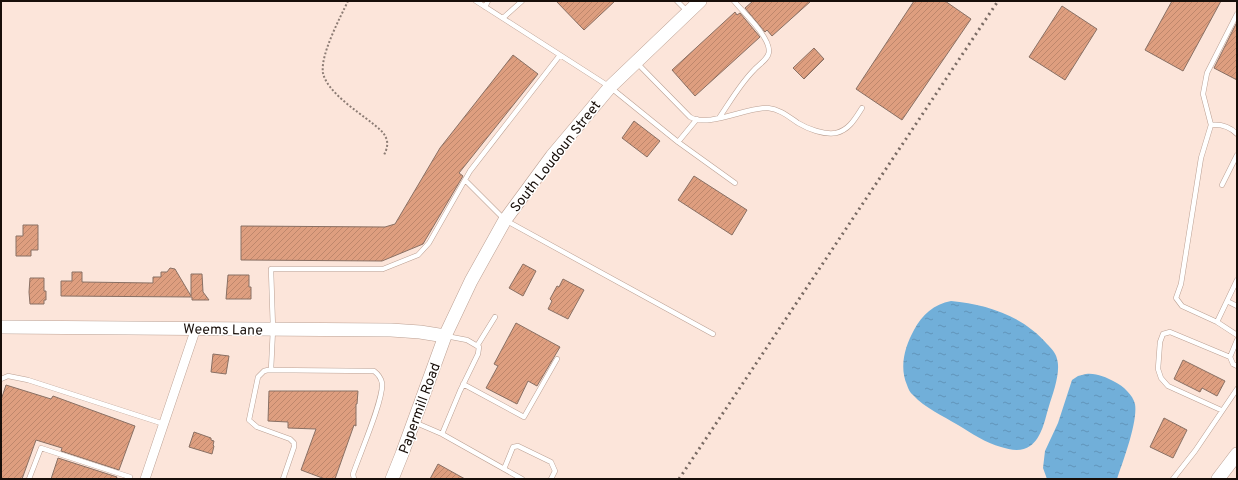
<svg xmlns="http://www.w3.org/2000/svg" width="1238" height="480" font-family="Overpass,sans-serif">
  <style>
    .water { fill: url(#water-ripples) }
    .building { fill: url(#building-hatch); stroke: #897064 }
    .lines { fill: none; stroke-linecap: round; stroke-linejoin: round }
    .service-casing { stroke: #bba093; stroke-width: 5.5 }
    .minor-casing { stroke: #bba093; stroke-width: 10 }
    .secondary-casing { stroke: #bba093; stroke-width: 14 }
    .path { stroke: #8c7c74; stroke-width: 2; stroke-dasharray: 2 2; stroke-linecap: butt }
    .service { stroke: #fff; stroke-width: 4.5 }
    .minor { stroke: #fff; stroke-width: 9 }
    .secondary { stroke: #fff; stroke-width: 13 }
    .rail { stroke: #796a63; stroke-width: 3; stroke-dasharray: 2 4; stroke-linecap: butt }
    .labels { text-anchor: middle; stroke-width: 3; stroke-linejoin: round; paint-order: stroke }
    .street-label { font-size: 14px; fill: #180f0a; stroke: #fff }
  </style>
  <defs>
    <pattern id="water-ripples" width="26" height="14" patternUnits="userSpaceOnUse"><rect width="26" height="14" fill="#71afd9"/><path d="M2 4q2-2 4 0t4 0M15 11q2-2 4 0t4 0" fill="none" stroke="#6195b9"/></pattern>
    <pattern id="building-hatch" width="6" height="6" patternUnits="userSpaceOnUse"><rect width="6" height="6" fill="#de9e7f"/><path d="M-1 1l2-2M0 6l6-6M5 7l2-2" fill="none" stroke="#be876c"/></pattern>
  </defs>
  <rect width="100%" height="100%" fill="#fce5da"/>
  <!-- water -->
  <path class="water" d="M951 301C986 304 1023 316 1047 344 1051 348 1056 353 1057 359 1061 372 1053 393 1049 406 1045 419 1042 438 1030 446 1022 452 1010 450 1001 447 986 443 971 433 958 425 943 416 925 408 913 395 910 393 908 388 907 385 899 367 905 346 914 330 922 315 934 304 951 301Z
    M1086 374C1097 373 1105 377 1115 382 1123 386 1133 395 1135 404 1138 422 1123 461 1117 479H1047L1043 468 1045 451 1058 423 1072 380 1078 376Z"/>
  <!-- building -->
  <path class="building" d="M556 1H615L584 30Z
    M753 1H811L772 36 767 30 765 32 745 8Z
    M914 1H945L971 19 902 120 856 89Z
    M1172 1H1221L1183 71 1145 50Z
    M1062 6 1097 29 1065 80 1029 57Z
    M735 12 737 15 740 13 760 37 695 96 672 70Z
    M1237 22V80L1214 68Z
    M814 48 824 59 804 79 793 68Z
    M513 55 538 74 459 173 463 176 423 244 382 261 241 260V226L385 227 395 224 440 148Z
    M634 121 660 141 647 157 622 138Z
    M694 176 747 210 732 235 678 200Z
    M23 225H38V250H31V256H16V236H23Z
    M523 264 536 271 523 296 509 288Z
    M170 268 175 269 191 296V274H202L203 292 209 300H192V297H191L61 296V281H72V272H82V282L153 283V277H161V272H167Z
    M228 275H249V287H251V299H226Z
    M30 278H44V291H46V300H44V304H30L29 292Z
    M563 279 584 290 568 319 548 309 552 301 550 299 557 286 559 287Z
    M516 323 560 347 537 386 528 381 517 404 486 388 498 366 494 364Z
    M213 354 229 356 226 374 211 372Z
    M1183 360 1225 381 1217 396 1202 388 1200 392 1174 379Z
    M6 385 51 399 53 396 135 426 119 470 61 451 62 448 36 440 22 479H1V400Z
    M269 391H358L357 404H356V426L354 425 335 479H325L301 470 316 429 288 428V422L268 421Z
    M1164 418 1187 430 1173 458 1150 447Z
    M194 432 211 438V440L214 441 213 445 214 446 212 454 189 447Z
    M58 458 117 477 116 479H51Z
    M438 464 465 479H430Z"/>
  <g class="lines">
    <!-- service casing -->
    <g class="service-casing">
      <path id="service" d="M476 1 610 87 678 142 735 183
        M677 1 687 11
        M485 7 488 1
        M503 18 522 1
        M637 63 690 117C708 128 747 107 768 108 780 109 789 117 798 123 808 129 824 135 836 133 849 130 855 119 862 108
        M719 118C730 102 740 84 754 70 758 65 769 59 769 51 769 36 744 13 734 1
        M1211 125 1203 94 1207 73 1237 14
        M1237 134C1230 127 1221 124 1211 125L1201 158 1181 284 1176 298 1182 306 1217 322 1237 335
        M678 142 697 119
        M465 180 505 220 713 334
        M1222 185 1237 155
        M1227 301 1237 306
        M1217 322 1237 280
        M1237 340 1230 357 1233 364 1237 366
        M477 346 495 317
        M271 370 273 329 271 269H383L418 255 429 243 470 171 560 55
        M1 379 8 376 28 380 164 424
        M463 384 524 417 557 359
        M1221 410 1168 386 1161 378 1158 369 1160 342 1163 334 1170 332 1230 357
        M414 422 442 434 522 479
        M442 434 460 391 478 354 479 347 467 340 446 336
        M504 469 513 447 518 446 551 462 555 471 551 479
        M29 479 41 448 130 477
        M283 479 294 447V443L290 439 257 427 249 420 258 377 264 371 268 370 374 371C378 374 381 378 382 383 384 399 359 456 353 474L354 479
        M1173 479 1195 451 1237 389"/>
    </g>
    <!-- minor casing -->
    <g class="minor-casing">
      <path id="minor" d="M145 479 196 328"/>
    </g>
    <!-- secondary casing -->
    <g class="secondary-casing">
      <path id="secondary" d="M1 327 391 330 420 332 445 336
        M392 479 402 454 445 336 471 281 505 220 552 156 610 87 700 1
        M1218 479 1237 454"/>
    </g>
    <!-- path -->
    <path class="path" d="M348 1C340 18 320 55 323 73 327 92 357 111 372 123 378 128 385 132 387 141 388 146 386 151 384 155"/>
    <!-- service -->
    <use href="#service" class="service"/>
    <!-- minor -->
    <use href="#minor" class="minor"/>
    <!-- secondary -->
    <use href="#secondary" class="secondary"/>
    <!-- rail -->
    <path class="rail" d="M679 479 998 1"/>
  </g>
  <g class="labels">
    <!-- street labels -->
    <g class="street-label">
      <text transform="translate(555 156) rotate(-52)" y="5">South Loudoun Street</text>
      <text transform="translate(223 329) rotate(1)" y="5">Weems Lane</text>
      <text transform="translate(419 408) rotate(-70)" y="5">Papermill Road</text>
    </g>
  </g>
  <!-- border -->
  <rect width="1238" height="480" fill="none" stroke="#180f0a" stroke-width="4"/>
</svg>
